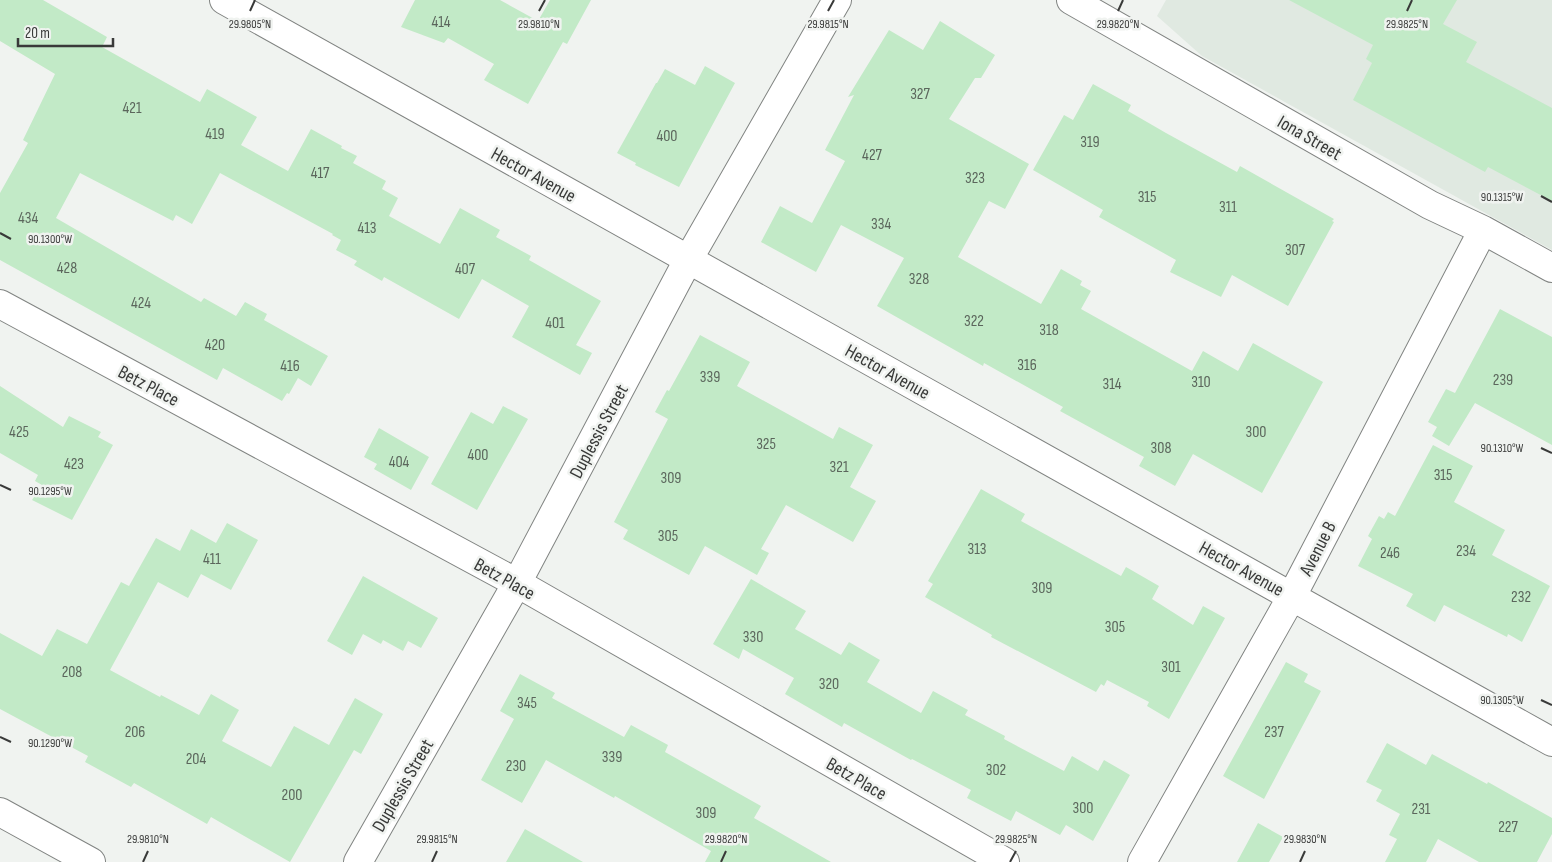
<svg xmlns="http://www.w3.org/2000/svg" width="1552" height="862" font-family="'Sofia Sans Condensed',sans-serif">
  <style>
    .built { fill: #e0e9e1 }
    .building { fill: #c2eac7 }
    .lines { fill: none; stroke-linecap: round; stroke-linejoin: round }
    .street-casing { stroke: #818482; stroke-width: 30 }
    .street { stroke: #fff; stroke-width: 28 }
    .ticks { fill: none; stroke: #393a39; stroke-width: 2 }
    .labels { text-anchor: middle; stroke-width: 5; stroke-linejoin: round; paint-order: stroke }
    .number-label { font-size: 16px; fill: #5b665c }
    .street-label { font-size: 19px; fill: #393a39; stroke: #f0f3f0 }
    .ticks-label { font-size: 12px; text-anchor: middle; fill: #393a39; stroke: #f0f3f0; stroke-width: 5; stroke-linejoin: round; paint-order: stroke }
  </style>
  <rect width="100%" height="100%" fill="#f0f3f0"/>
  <!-- built -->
  <path class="built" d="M1166 0H1552V250L1202 56 1157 16Z"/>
  <!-- building -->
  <path class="building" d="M0 0H43L107 37 102 47 200 102 207 89 257 117 241 145 288 171 311 129 342 146 341 148 357 156 353 163 386 181 382 189 398 198 389 216 440 244 460 208 500 230 496 237 531 256 529 260 601 301 576 345 592 353 580 375 512 337 529 306 482 279 459 319 384 277 382 281 354 265 357 261 336 250 341 240 332 235 333 234 220 173 192 224 176 215 173 221 80 173 56 218 201 302 204 298 236 316 245 302 267 314 264 320 328 356 311 386 298 378 289 394 287 393 282 401 223 368 217 380 0 260V193L28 143 23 140 55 74 0 41Z
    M415 0H500L538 21 550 0H591L567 44 563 42 528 104 484 80 494 64 448 38 444 43 401 27Z
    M1289 0H1457L1443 24 1477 42 1466 62 1552 108V201L1488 167 1485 172 1353 100 1372 63 1366 59 1373 45Z
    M940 21 995 55 981 78H975L949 119 1029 164 1005 209 989 201 958 257 1041 304 1061 269 1082 281 1080 285 1091 291 1081 309 1192 371 1203 351 1238 371 1253 343 1323 382 1262 493 1193 454 1175 486 1139 466 1144 457 1060 411 1063 407 984 363 983 366 877 306 904 258 841 225 816 272 761 242 780 206 812 223 845 161 825 150 854 95 848 97 889 30 923 50Z
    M705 66 735 83 679 187 635 165 636 163 617 153 656 83H657L665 69 695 85Z
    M1093 84 1131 105 1128 111 1166 133 1237 172 1240 166 1334 219 1332 221 1334 222 1288 306 1232 275 1221 297 1170 272 1176 260 1099 217 1103 210 1033 170 1064 115 1073 120Z
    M1500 309 1552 337V445L1475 403 1449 446 1432 436 1437 427 1428 422 1446 389 1455 393Z
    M700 335 750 362 737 386 833 439 839 427 873 445 850 487 876 501 853 542 786 505 761 549 769 553 757 575 705 546 689 575 623 539 628 530 614 522 668 419 655 412 667 390 669 391Z
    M0 386 63 427 69 416 101 432 98 437 113 445 72 520 32 500 42 485 35 481 38 475 0 453Z
    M503 406 528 419 477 510 431 484 471 412 493 424Z
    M379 428 429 457 411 490 374 469 377 464 364 457Z
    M1433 445 1473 466 1454 502 1505 530 1492 555 1550 586 1522 642 1508 634 1507 637 1444 605 1435 622 1406 606 1413 594 1358 566 1372 539 1368 536 1379 516 1384 519 1388 512 1395 516Z
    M981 489 1025 514 1021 521 1121 576 1126 567 1159 586 1152 599 1193 625 1203 606 1225 618 1169 719 1147 706 1149 702 1107 680 1104 686 1101 684 1096 692 991 637 992 635 925 597 933 584 928 581Z
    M227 523 258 540 231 590 201 574 188 598 158 582 110 670 160 697 161 695 199 715 211 694 239 710 222 741 271 767 294 726 329 745 355 698 383 714 361 754 354 750 290 862 211 817 207 824 134 783 131 787 85 762 88 756 0 709V633L42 656 57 629 87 644 121 582 129 586 156 538 180 551 191 529 216 543Z
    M363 576 438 618 421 648 408 641 403 651 383 640 381 644 363 634 352 655 327 641Z
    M751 579 806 611 795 629 841 655 849 642 880 660 867 682 921 713 933 691 968 710 965 715 1005 736 1004 739 1064 771 1072 756 1098 771 1104 760 1130 775 1093 841 1066 825 1060 835 1016 811 1011 821 967 798 971 790 912 759 911 760 844 723 842 727 785 694 794 678 743 649 739 659 713 644Z
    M1286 662 1308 674 1304 682 1321 691 1264 799 1223 776Z
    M520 674 555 693 552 698 624 737 631 725 668 745 665 752 761 806 754 818 831 862H705L711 851 615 796 614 798 546 760 522 803 481 780 514 719 500 711Z
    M1387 743 1426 765 1432 754 1487 784 1488 782 1552 818V834L1537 862H1479L1438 839 1426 862H1385L1397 839 1389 835 1400 814 1376 801 1382 790 1366 782Z
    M1258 823 1283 837 1269 862H1237Z
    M525 829 583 862H506Z"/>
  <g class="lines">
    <!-- street casing -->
    <g class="street-casing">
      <path id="street" d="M224 0 1552 742
        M1071 0 1430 205 1483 230 1552 268
        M0 304 517 583 1005 862
        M0 812 91 862
        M358 862 517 583 688 260 837 0
        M1142 862 1292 596 1483 230"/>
    </g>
    <!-- street -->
    <use href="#street" class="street"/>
  </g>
  <!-- ticks -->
  <path class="ticks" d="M250 11 255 0M539 11 545 0M828 11 834 0M1118 11 1123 0M1407 11 1412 0M1541 196 1552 202M0 233 11 239M1541 448 1552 453M0 485 11 490M1541 700 1552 705M0 737 11 742M143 862 148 851M432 862 437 851M721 862 726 851M1010 862 1016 851M1300 862 1305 851"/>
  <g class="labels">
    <!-- number labels -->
    <g class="number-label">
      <text x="441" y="27">414</text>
      <text x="920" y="99">327</text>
      <text x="132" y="113">421</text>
      <text x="215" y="139">419</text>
      <text x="667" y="141">400</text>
      <text x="1090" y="147">319</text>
      <text x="872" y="160">427</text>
      <text x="320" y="178">417</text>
      <text x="975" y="183">323</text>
      <text x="1147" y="202">315</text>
      <text x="1228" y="212">311</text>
      <text x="28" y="223">434</text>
      <text x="881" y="229">334</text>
      <text x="367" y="233">413</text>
      <text x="1295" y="255">307</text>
      <text x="67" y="273">428</text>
      <text x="465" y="274">407</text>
      <text x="919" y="284">328</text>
      <text x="141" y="308">424</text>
      <text x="974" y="326">322</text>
      <text x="555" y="328">401</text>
      <text x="1049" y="335">318</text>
      <text x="215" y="350">420</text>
      <text x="1027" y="370">316</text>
      <text x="290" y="371">416</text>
      <text x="710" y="382">339</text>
      <text x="1503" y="385">239</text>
      <text x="1201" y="387">310</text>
      <text x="1112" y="389">314</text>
      <text x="19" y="437">425</text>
      <text x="1256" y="437">300</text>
      <text x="766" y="449">325</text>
      <text x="1161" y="453">308</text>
      <text x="478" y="460">400</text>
      <text x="399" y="467">404</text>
      <text x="74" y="469">423</text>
      <text x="839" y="472">321</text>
      <text x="1443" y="480">315</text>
      <text x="671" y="483">309</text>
      <text x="668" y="541">305</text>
      <text x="977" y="554">313</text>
      <text x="1466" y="556">234</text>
      <text x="1390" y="558">246</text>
      <text x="212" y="564">411</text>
      <text x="1042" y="593">309</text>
      <text x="1521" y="602">232</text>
      <text x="1115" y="632">305</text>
      <text x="753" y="642">330</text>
      <text x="1171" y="672">301</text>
      <text x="72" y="677">208</text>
      <text x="829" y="689">320</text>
      <text x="527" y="708">345</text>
      <text x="135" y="737">206</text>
      <text x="1274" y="737">237</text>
      <text x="612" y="762">339</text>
      <text x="196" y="764">204</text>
      <text x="516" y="771">230</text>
      <text x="996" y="775">302</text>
      <text x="292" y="800">200</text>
      <text x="1083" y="813">300</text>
      <text x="1421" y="814">231</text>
      <text x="706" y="818">309</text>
      <text x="1508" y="832">227</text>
    </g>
    <!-- street labels -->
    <g class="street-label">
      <text transform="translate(1310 137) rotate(30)" y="7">Iona Street</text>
      <text transform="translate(534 174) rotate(29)" y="7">Hector Avenue</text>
      <text transform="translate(888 371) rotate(29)" y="7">Hector Avenue</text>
      <text transform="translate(149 385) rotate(28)" y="7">Betz Place</text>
      <text transform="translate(598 431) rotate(-62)" y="7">Duplessis Street</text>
      <text transform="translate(1317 548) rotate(-63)" y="7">Avenue B</text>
      <text transform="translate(1242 568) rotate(29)" y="7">Hector Avenue</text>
      <text transform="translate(505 578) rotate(29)" y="7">Betz Place</text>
      <text transform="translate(857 778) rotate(30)" y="7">Betz Place</text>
      <text transform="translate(402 785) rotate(-60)" y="7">Duplessis Street</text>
    </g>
  </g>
  <g class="ticks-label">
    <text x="250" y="28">29.9805°N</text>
    <text x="539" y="28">29.9810°N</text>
    <text x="828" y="28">29.9815°N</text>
    <text x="1118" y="28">29.9820°N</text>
    <text x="1407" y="28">29.9825°N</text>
    <text x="1502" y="201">90.1315°W</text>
    <text x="50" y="243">90.1300°W</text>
    <text x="1502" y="452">90.1310°W</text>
    <text x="50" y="495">90.1295°W</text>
    <text x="1502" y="704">90.1305°W</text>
    <text x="50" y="747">90.1290°W</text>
    <text x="148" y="843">29.9810°N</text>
    <text x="437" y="843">29.9815°N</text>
    <text x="726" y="843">29.9820°N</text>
    <text x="1016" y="843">29.9825°N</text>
    <text x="1305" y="843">29.9830°N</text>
  </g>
  <!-- scale -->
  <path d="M18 38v8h95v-8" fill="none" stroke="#393a39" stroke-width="2.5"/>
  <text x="25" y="38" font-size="15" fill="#393a39" stroke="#f0f3f0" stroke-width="4" paint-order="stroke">20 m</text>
</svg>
